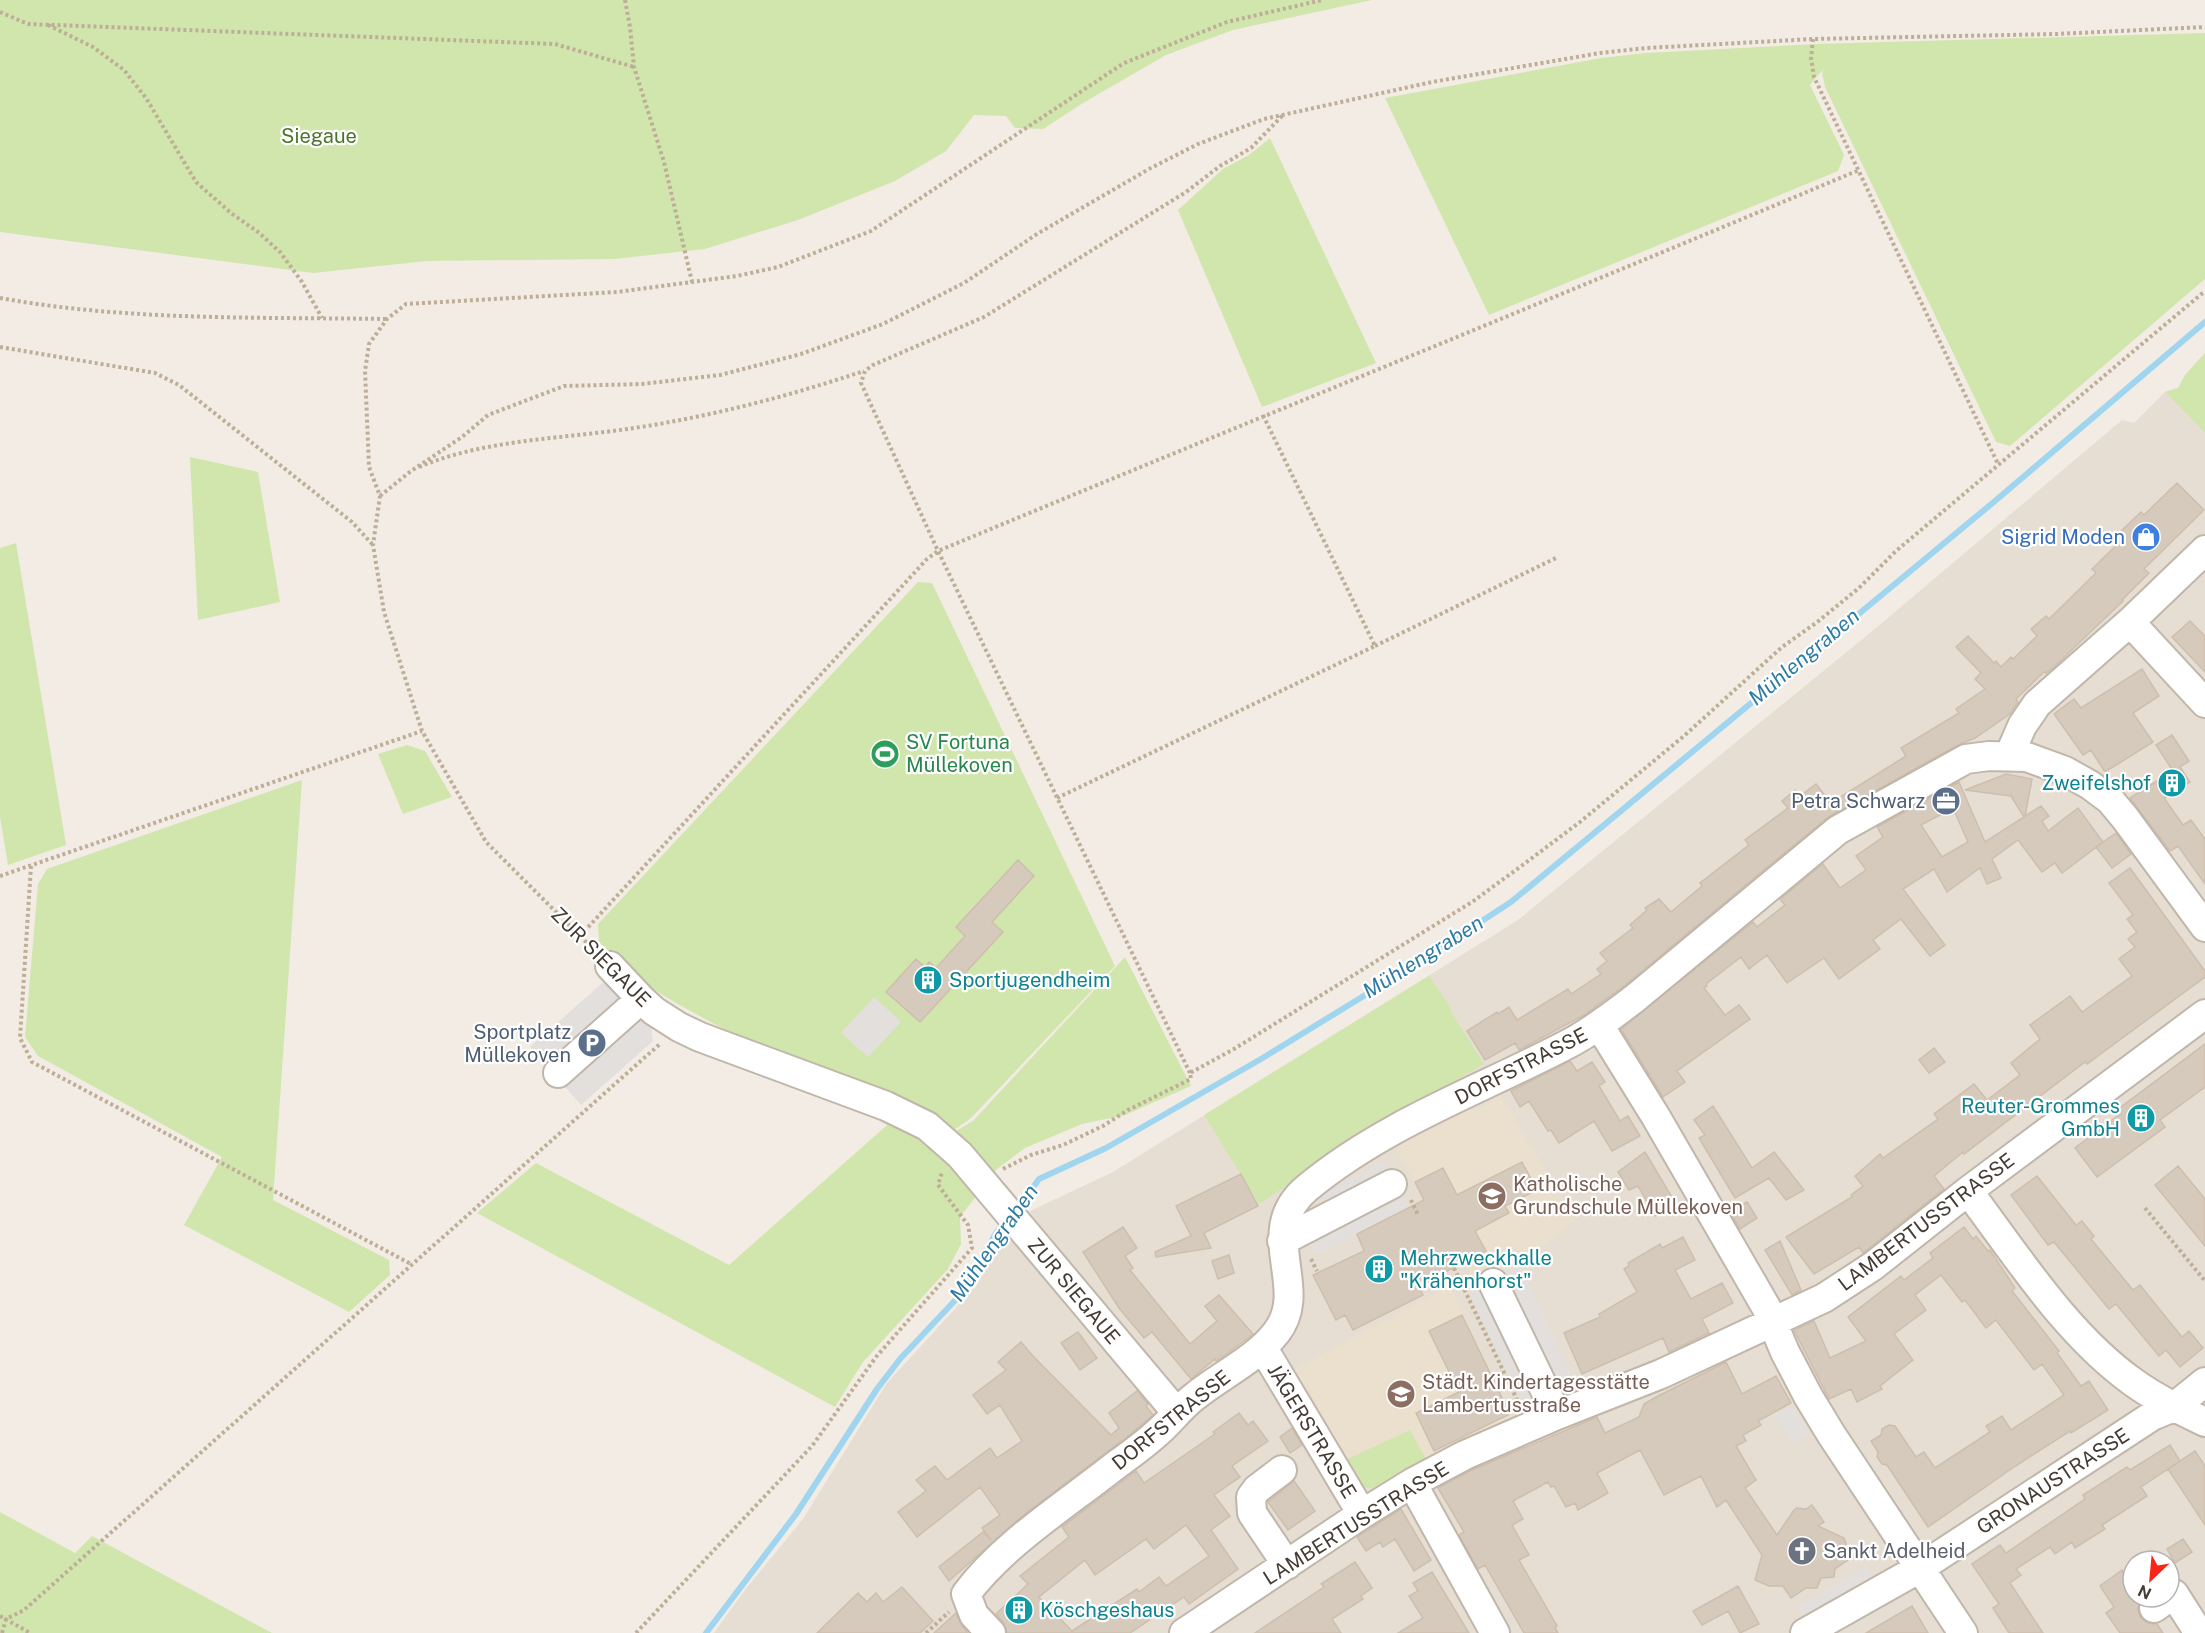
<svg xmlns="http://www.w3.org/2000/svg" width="2205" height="1633" font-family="'Public Sans',sans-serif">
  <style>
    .residential { fill: #e6ded2; fill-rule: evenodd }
    .education { fill: #ebe0ce }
    .green { fill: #d1e6ac }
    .parking { fill: #e2dfdc }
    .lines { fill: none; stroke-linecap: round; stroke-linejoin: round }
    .stream { stroke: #a0d5ef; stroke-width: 6 }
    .building { fill: #d6cabc; stroke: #cebead; stroke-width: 1.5; fill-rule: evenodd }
    .minor-casing { stroke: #c0b6aa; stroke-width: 32 }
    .path { stroke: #beae98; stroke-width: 4; stroke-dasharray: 3 3; stroke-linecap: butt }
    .minor { stroke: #fff; stroke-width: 28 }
    .labels { text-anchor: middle; stroke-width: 4.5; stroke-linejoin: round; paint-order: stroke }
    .park-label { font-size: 20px; fill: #4b7429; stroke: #fff }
    .shop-label { font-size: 20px; fill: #366cbe; stroke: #fff; text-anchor: end }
    .leisure-label { font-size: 20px; fill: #27864d; stroke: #fff; text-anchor: start }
    .culture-label { font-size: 20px; fill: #0d838f; stroke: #fff; text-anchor: start }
    .service-label { font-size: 20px; fill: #4e5e75; stroke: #fff; text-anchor: end }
    .street-label { font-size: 20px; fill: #443c34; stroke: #fff }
    .education-label { font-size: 20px; fill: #785e54; stroke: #fff; text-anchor: start }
    .worship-label { font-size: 20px; fill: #5b616d; stroke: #fff; text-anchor: start }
    .water-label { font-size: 21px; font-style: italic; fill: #2e7ca5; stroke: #fff }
  </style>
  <rect width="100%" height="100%" fill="#f2ece4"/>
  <!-- residential -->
  <path class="residential" d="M2205 353V1633H714L745 1590 803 1519 887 1383 977 1285 1007 1228 1026 1213 1113 1172 1518 920 1876 628 2122 420 2134 423 2165 392 2178 388 2185 375ZM2133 1561H2169V1597H2133Z"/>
  <!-- education -->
  <path class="education" d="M1500 1094 1575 1220 1519 1263 1481 1281 1483 1285 1465 1295 1472 1259 1451 1217 1437 1224 1393 1142 1465 1106 1474 1111 1491 1102 1492 1099Z
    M1447 1288H1450L1453 1292 1513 1416 1426 1459 1410 1430 1341 1462 1287 1373Z"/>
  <!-- green -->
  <path class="green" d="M0 0H1372L1233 30 1166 55 1083 103 1043 129 1015 128 1006 116 974 115 946 151 895 181 798 220 705 249 614 259 427 261 313 273 0 232Z
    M2205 33V279L2010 446 1996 442 1825 87 1822 72 1825 67 1810 85 1844 155 1838 171 1489 315 1385 98 1601 58 1646 53 1816 44Z
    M1270 138 1376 363 1262 407 1178 210 1223 169 1249 155Z
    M2205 353V433L2165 392 2178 388 2185 375Z
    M190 457 258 472 280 602 198 620Z
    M16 543 66 845 8 865 0 817V548Z
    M918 582 932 583 1115 966 971 1118 947 1135 716 1025 676 1003 644 984 599 942 598 924Z
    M407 745 425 751 452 797 403 814 378 754Z
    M302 780 273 1200 389 1260 390 1275 349 1312 184 1225 222 1157 38 1056 25 1037 38 884 47 869Z
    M1125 957 1191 1086 1125 1115 1082 1124 1025 1148 997 1169 960 1217 961 1244 948 1269 863 1362 835 1407 477 1213 536 1163 729 1265 894 1119 934 1144 973 1121Z
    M1429 976 1451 1008 1450 1010 1484 1064 1372 1129 1259 1204 1204 1115Z
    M1410 1430 1426 1459 1376 1490 1354 1484 1341 1462Z
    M0 1512 75 1553 92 1536 272 1633H0Z"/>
  <!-- parking -->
  <path class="parking" d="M608 978 650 1021 653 1041 581 1105 530 1047Z
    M874 997 901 1022 868 1057 841 1033Z
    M1384 1161 1408 1208 1316 1255 1307 1237 1327 1207 1320 1195Z
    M1519 1263 1579 1391 1525 1410 1469 1293 1483 1285 1481 1281Z
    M1792 1406 1809 1434 1793 1444 1775 1415Z
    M1866 1566 1874 1579 1805 1621 1798 1607Z"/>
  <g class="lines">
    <!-- stream -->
    <path class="stream" d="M1016 1211 1039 1179 1106 1148 1261 1059 1419 962 1511 902 1995 501 2205 322
      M706 1633 796 1514 877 1389 900 1359 961 1294 996 1233 1006 1220"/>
  </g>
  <!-- building -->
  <path class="building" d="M2177 483 2204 510 2144 569 2149 573 2122 600 2123 601 2054 667 2046 673 2044 672 2016 699 2018 702 2010 714 1975 738 1958 745 1828 817 1624 986 1584 1015 1519 1050 1515 1043 1485 1060 1467 1031 1497 1012 1498 1014 1509 1007 1517 1020 1568 989 1571 994 1601 974 1597 969 1607 961 1600 953 1633 928 1630 925 1647 910 1645 908 1659 899 1671 912 1702 886 1700 883 1749 845 1745 840 1788 808 1782 801 1795 790 1800 796 1816 784 1831 803 1906 756 1901 748 1959 713 1956 709 1985 689 1975 679 1981 673 1956 647 1968 636 1994 663 1996 661 2001 667 2011 657 2013 659 2037 636 2031 629 2046 616 2049 619 2096 573 2092 569 2126 536 2121 531 2141 512 2144 515Z
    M2190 621 2205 636V672L2172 637Z
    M2142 669 2159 696 2133 713 2153 742 2105 772 2091 750 2083 755 2054 714 2074 699 2081 708Z
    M2172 735 2189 761 2180 767 2190 782 2164 798 2183 825 2191 820 2205 839V884L2178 846 2170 851 2130 798 2173 771 2156 745Z
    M2006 774 2032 779 2025 816 2041 806 2049 816 2042 821 2048 831 2078 808 2103 842 2062 873 2055 863 2042 872 2018 840 1992 859 2001 878 1987 884 1980 868 1947 892 1934 869 1903 889 1945 945 1930 956 1901 919 1873 940 1880 949 1839 979 1824 958 1787 983 1767 955 1749 969 1741 957 1706 984 1707 986 1704 988 1725 1015 1739 1005 1750 1019 1677 1071 1685 1082 1663 1097 1621 1029 1753 922 1757 927 1785 905 1780 899 1823 864 1840 888 1866 870 1856 856 1883 837 1877 827 1959 782 1985 842 2024 817 2011 796 1965 790ZM1953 808 1968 842 1942 857 1921 825Z
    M2116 833 2131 854 2112 868 2096 847Z
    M1018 860 1034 876 992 922 1003 932 920 1022 886 992 916 959 925 967 929 962 936 968 965 936 956 927Z
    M2130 868 2205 971V977L2087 1064 2085 1062 1964 1154 1963 1152 1934 1176 1944 1189 1863 1253 1859 1247 1814 1274 1786 1237 1852 1197 1851 1195 1863 1186 1855 1176 1880 1154 1883 1158 1938 1119 1934 1114 1974 1084 1987 1100 2020 1075 2011 1063 2040 1039 2030 1025 2070 996 2082 1012 2132 976 2119 959 2135 947 2128 939 2137 932 2127 919 2133 915 2109 883Z
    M2205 1044V1087L2160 1120 2165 1127 2097 1177 2075 1148 2120 1114 2117 1110Z
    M1934 1048 1945 1062 1929 1073 1919 1060Z
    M1570 1061 1577 1071 1592 1062 1605 1082 1599 1086 1620 1121 1628 1116 1640 1136 1612 1151 1594 1121 1559 1143 1551 1130 1548 1131 1529 1101 1520 1107 1511 1091Z
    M1713 1106 1752 1168 1774 1152 1804 1190 1786 1200 1769 1178 1735 1198 1699 1138 1705 1135 1694 1120Z
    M1645 1152 1676 1204 1655 1216 1638 1186 1629 1190 1618 1172Z
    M1522 1162 1537 1190 1505 1206 1509 1213 1475 1231 1486 1251 1418 1286 1423 1295 1353 1330 1345 1315 1336 1320 1313 1275 1364 1251 1357 1234 1424 1200 1415 1182 1443 1168 1457 1195Z
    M2178 1166 2205 1199V1246L2155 1185Z
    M1241 1174 1258 1206 1204 1233 1211 1248 1156 1257 1155 1252 1191 1236 1176 1206Z
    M2037 1176 2076 1225 2082 1221 2094 1236 2091 1239 2133 1290 2140 1285 2182 1337 2189 1331 2203 1348 2180 1367 2166 1350 2159 1356 2116 1304 2109 1309 2054 1242 2048 1245 2011 1195Z
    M1747 1202 1757 1218 1740 1229 1730 1212Z
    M1123 1227 1137 1248 1125 1256 1133 1268 1130 1270 1190 1344 1217 1321 1205 1306 1219 1295 1253 1334 1228 1353 1216 1361 1215 1359 1191 1379 1152 1332 1144 1338 1119 1308 1083 1252Z
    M1964 1227 1973 1239 1976 1236 1988 1251 1990 1250 2015 1288 2012 1291 2059 1351 2057 1353 2081 1386 2089 1381 2108 1410 2071 1433 2070 1431 2014 1467 1928 1527 1887 1465 1882 1464 1877 1457 1878 1452 1871 1441 1881 1435 1882 1429 1889 1425 1895 1426 1916 1457 1924 1452 1935 1468 1990 1432 1986 1426 2002 1416 2011 1430 2064 1395 2042 1364 2034 1370 1996 1320 1986 1328 1965 1300 1962 1302 1941 1275 1915 1295 1926 1310 1894 1334 1913 1360 1880 1386 1882 1389 1857 1402 1851 1389 1829 1399 1794 1330 1814 1321 1830 1358 1866 1341 1848 1317 1901 1276 1904 1280 1933 1258 1930 1253Z
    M1683 1237 1695 1260 1675 1270 1691 1299 1722 1283 1733 1303 1702 1319 1709 1333 1669 1352 1663 1338 1582 1374 1564 1333 1600 1317 1599 1314 1637 1292 1624 1269 1629 1266 1628 1263 1660 1244 1662 1248Z
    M1780 1241 1801 1290 1792 1295 1765 1250Z
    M1229 1255 1234 1273 1218 1279 1212 1261Z
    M1462 1315 1510 1414 1434 1451 1416 1413 1459 1392 1429 1331Z
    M1078 1332 1097 1358 1080 1370 1061 1343Z
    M1021 1342 1032 1355 1111 1435 1119 1428 1109 1413 1137 1391 1148 1404 1146 1406 1153 1415 1127 1437 1026 1513 949 1581 939 1567 983 1532 991 1540 982 1528 1000 1515 980 1487 917 1537 898 1512 926 1491 916 1480 935 1466 947 1480 990 1448 997 1458 1022 1441 1000 1405 987 1414 973 1395 1006 1370 998 1362Z
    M1726 1362 1742 1394 1776 1376 1791 1403 1758 1421 1761 1425 1743 1435 1746 1441 1736 1446 1756 1480 1745 1488 1777 1535 1794 1510 1797 1508 1806 1509 1812 1505 1824 1522 1818 1526 1844 1538 1846 1543 1844 1554 1848 1560 1835 1569 1834 1577 1821 1578 1817 1588H1806L1791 1598 1783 1586H1769L1755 1580 1762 1555 1726 1500 1717 1507 1701 1476 1664 1495 1640 1450 1597 1473 1608 1493 1578 1510 1575 1503 1566 1507 1554 1486 1551 1487 1548 1482 1513 1501 1523 1519 1512 1525 1529 1555 1519 1560 1557 1626 1555 1627 1558 1633H1524L1485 1565 1478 1569 1459 1535 1464 1532 1438 1488 1472 1470 1597 1417 1605 1433 1639 1417 1644 1404 1658 1396Z
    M1239 1413 1248 1425 1253 1421 1268 1441 1232 1466 1240 1477 1214 1495 1230 1516 1211 1530 1238 1569 1189 1604 1184 1597 1130 1633H1007L1003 1622 996 1614 1028 1584 1020 1576 1069 1537 1062 1527 1136 1471 1144 1483 1215 1434 1213 1432ZM1186 1525 1209 1556 1166 1586 1159 1577 1139 1592 1137 1589 1072 1631 1039 1597 1085 1560 1095 1575 1146 1539 1154 1549Z
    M1292 1428 1302 1445 1290 1453 1280 1437Z
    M2170 1445 2180 1461 2141 1487 2147 1496 2102 1525 2105 1529 2075 1548 2072 1542 2055 1554 2050 1547 2016 1569 2021 1575 2010 1583 2043 1633H2009L1993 1608 1999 1604 1972 1564 2000 1545 2006 1553 2085 1499 2083 1495 2127 1467 2130 1470Z
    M2195 1451 2205 1466V1525L2168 1469Z
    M1294 1481 1315 1511 1288 1530 1268 1502Z
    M1401 1509 1431 1560 1414 1571 1395 1539 1383 1547 1380 1542 1366 1551 1357 1537Z
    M2183 1539 2192 1552 2175 1563 2167 1549Z
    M1355 1562 1372 1588 1361 1596 1363 1599 1332 1619 1341 1633H1255L1324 1587 1321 1584Z
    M2122 1570 2127 1578 2133 1574V1597H2139L2141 1599 2138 1609 2140 1617 2148 1623 2157 1624 2163 1633H2120L2106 1613 2114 1607 2100 1586Z
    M1432 1572 1444 1592 1469 1633H1398L1423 1618 1409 1596 1418 1591 1413 1583Z
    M1738 1586 1759 1624 1740 1633 1728 1611 1702 1625 1693 1611Z
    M902 1587 933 1621 920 1633H817L858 1593 867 1602 876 1593 883 1602Z
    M1912 1606 1928 1633H1866L1895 1616Z
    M956 1613 962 1626 968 1633H934Z"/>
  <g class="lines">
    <!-- minor casing -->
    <g class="minor-casing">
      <path id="minor" d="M2130 622 2205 703
        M2009 756 2022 726 2037 704 2130 622 2205 550
        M610 966 641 999 654 1011 679 1027 700 1037 886 1106 927 1126 960 1155 1177 1413
        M1599 1025 1656 1117 1766 1307 1785 1352 1808 1396 1831 1434 1963 1633
        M558 1073 641 999
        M1968 1191C2017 1256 2066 1334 2133 1382 2155 1398 2180 1410 2205 1422
        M1282 1241 1392 1184
        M1493 1283 1557 1415
        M1263 1348 1362 1514
        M1282 1470 1257 1489 1251 1497 1252 1513 1287 1565
        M1412 1483 1495 1633
        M2154 1608 2174 1594 2199 1633
        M991 1633 974 1615 966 1594C1003 1544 1067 1504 1116 1465 1130 1455 1144 1445 1157 1433 1170 1422 1181 1407 1194 1397 1221 1375 1255 1360 1276 1333 1312 1288 1254 1232 1307 1188 1384 1124 1480 1090 1568 1044 1591 1032 1613 1015 1634 999L1838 830 1966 759 1989 756 2027 757 2065 771 2090 785 2110 800 2125 818 2205 927
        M1184 1633 1362 1514 1412 1483 1465 1455 1557 1415 1661 1374 1824 1298 1873 1266 1968 1191 2205 1014
        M1805 1633 1920 1568 2152 1416 2174 1407 2205 1382"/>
    </g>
    <!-- path -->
    <path class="path" d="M625 0 630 27 634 67 664 162 692 282
      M0 12 28 24 555 44 634 67
      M48 25 93 47 124 70 146 98 196 182 231 213 258 232 280 252 302 282 322 318
      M1813 39 1811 58 1814 77 1998 464
      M0 298C127 321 258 317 386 319
      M0 347 155 373 179 385 352 522 372 544
      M419 467C486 439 562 439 634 428 713 416 789 396 864 371
      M380 496 411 471 462 437 488 415 564 386 642 384 720 375 801 354 883 324 964 283 1037 234 1149 169 1198 144 1264 119 1432 82 1600 53 1646 48 1813 39 2056 34 2205 27
      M1375 646 1558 557
      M1057 798 1375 646 1263 415
      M31 866 20 1038 32 1062 411 1264
      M0 876 422 731
      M580 936 927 559 938 551C1245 423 1553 299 1859 170
      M595 951 486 842 422 731 384 612 373 545 380 496 369 467 365 371 369 344 387 319 406 304 617 292 737 276 778 267 871 231 1124 63 1227 22 1322 0
      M1190 1073 938 551 861 383 865 371 873 365 984 317 1186 192 1220 166 1251 148 1283 115
      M1003 1169 1031 1155 1063 1145 1103 1126 1128 1110 1191 1079 1190 1073 1234 1049 1472 902 1520 867 1580 822 1684 736 1782 647 1816 623 1859 588 1896 551 2205 291
      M1411 1200 1418 1215
      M2145 1208 2205 1281
      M1311 1259 1317 1271
      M1454 1268 1520 1406
      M0 1616 30 1633
      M2 1633 6 1619 24 1610 661 1043
      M636 1633 812 1446 876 1357 972 1248 968 1225 938 1185 942 1172
      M926 1633 949 1612"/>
    <!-- minor -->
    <use href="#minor" class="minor"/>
  </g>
  <!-- icons -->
  <defs>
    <g id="shop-disc" transform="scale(1.5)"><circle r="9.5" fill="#3f7fe0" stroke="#fff"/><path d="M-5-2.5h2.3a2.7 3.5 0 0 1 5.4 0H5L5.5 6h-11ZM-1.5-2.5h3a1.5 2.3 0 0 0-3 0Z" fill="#fff"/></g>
    <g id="stadium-disc" transform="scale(1.5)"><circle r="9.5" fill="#2e9e5b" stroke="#fff"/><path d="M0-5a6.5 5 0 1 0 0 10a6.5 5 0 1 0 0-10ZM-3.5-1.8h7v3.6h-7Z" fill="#fff"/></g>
    <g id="building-disc" transform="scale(1.5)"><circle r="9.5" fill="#0f9aa8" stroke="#fff"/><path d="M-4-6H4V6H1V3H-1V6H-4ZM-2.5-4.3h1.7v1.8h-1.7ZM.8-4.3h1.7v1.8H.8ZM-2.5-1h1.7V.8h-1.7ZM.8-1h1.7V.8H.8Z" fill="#fff"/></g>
    <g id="office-disc" transform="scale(1.5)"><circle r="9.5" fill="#5c6f8a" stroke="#fff"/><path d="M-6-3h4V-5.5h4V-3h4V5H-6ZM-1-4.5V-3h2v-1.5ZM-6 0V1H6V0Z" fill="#fff"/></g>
    <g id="parking-disc" transform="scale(1.5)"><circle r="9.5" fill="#5c6f8a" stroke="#fff"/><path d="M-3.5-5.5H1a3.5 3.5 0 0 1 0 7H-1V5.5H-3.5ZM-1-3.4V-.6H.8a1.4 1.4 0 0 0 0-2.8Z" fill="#fff"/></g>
    <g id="school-disc" transform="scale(1.5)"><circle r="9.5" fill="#8d6e63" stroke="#fff"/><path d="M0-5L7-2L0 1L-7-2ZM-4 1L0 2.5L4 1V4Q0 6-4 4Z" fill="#fff"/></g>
    <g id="church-disc" transform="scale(1.5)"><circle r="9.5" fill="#6b7280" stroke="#fff"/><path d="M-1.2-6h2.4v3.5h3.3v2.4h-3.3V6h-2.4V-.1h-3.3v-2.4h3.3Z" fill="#fff"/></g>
  </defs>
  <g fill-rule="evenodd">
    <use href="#shop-disc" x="2146" y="537"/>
    <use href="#stadium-disc" x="885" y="754"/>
    <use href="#building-disc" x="2172" y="783"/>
    <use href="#office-disc" x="1946" y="801"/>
    <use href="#building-disc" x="928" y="980"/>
    <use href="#parking-disc" x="592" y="1043"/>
    <use href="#building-disc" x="2141" y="1118"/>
    <use href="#school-disc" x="1492" y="1196"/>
    <use href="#building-disc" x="1379" y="1269"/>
    <use href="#school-disc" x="1401" y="1394"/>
    <use href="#church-disc" x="1802" y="1551"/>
    <use href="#building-disc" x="1019" y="1610"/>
  </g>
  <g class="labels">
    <!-- park labels -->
    <g class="park-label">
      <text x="319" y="143">Siegaue</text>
    </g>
    <!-- shop labels -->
    <g class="shop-label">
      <text x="2125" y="544">Sigrid Moden</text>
    </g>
    <!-- leisure labels -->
    <g class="leisure-label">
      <text x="906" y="749">SV Fortuna<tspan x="906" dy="23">Müllekoven</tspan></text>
    </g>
    <!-- culture labels -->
    <g class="culture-label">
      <text x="2151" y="790" text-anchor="end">Zweifelshof</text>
      <text x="949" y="987">Sportjugendheim</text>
      <text x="2120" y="1113" text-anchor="end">Reuter-Grommes<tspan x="2120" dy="23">GmbH</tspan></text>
      <text x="1400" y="1265">Mehrzweckhalle<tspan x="1400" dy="23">"Krähenhorst"</tspan></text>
      <text x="1040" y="1617">Köschgeshaus</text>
    </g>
    <!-- service labels -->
    <g class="service-label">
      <text x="1925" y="808">Petra Schwarz</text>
      <text x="571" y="1039">Sportplatz<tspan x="571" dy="23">Müllekoven</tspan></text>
    </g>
    <!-- street labels -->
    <g class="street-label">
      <text transform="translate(601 957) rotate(45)" y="7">ZUR SIEGAUE</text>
      <text transform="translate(1521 1066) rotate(-27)" y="7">DORFSTRASSE</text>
      <text transform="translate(1926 1222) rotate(-37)" y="7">LAMBERTUSSTRASSE</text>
      <text transform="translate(1074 1291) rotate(50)" y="7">ZUR SIEGAUE</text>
      <text transform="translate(1171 1420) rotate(-39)" y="7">DORFSTRASSE</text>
      <text transform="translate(1312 1431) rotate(59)" y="7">JÄGERSTRASSE</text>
      <text transform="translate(2053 1481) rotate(-33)" y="7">GRONAUSTRASSE</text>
      <text transform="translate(1356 1523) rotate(-32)" y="7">LAMBERTUSSTRASSE</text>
    </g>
    <!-- education labels -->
    <g class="education-label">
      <text x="1513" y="1191">Katholische<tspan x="1513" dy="23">Grundschule Müllekoven</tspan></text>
      <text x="1422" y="1389">Städt. Kindertagesstätte<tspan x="1422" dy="23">Lambertusstraße</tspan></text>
    </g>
    <!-- worship labels -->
    <g class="worship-label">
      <text x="1823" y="1558">Sankt Adelheid</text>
    </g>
    <!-- water labels -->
    <g class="water-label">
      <text transform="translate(1804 657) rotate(-40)" y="7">Mühlengraben</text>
      <text transform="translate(1423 957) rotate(-32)" y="7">Mühlengraben</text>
      <text transform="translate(994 1243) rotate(-55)" y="7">Mühlengraben</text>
    </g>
  </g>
  <!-- north arrow -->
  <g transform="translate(2151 1579) rotate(206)"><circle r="28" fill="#ffffff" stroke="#b4b1ae" stroke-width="1.5"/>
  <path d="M0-4.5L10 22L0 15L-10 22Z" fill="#f72616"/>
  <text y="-9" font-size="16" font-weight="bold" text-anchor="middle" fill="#443c34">N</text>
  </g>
</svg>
